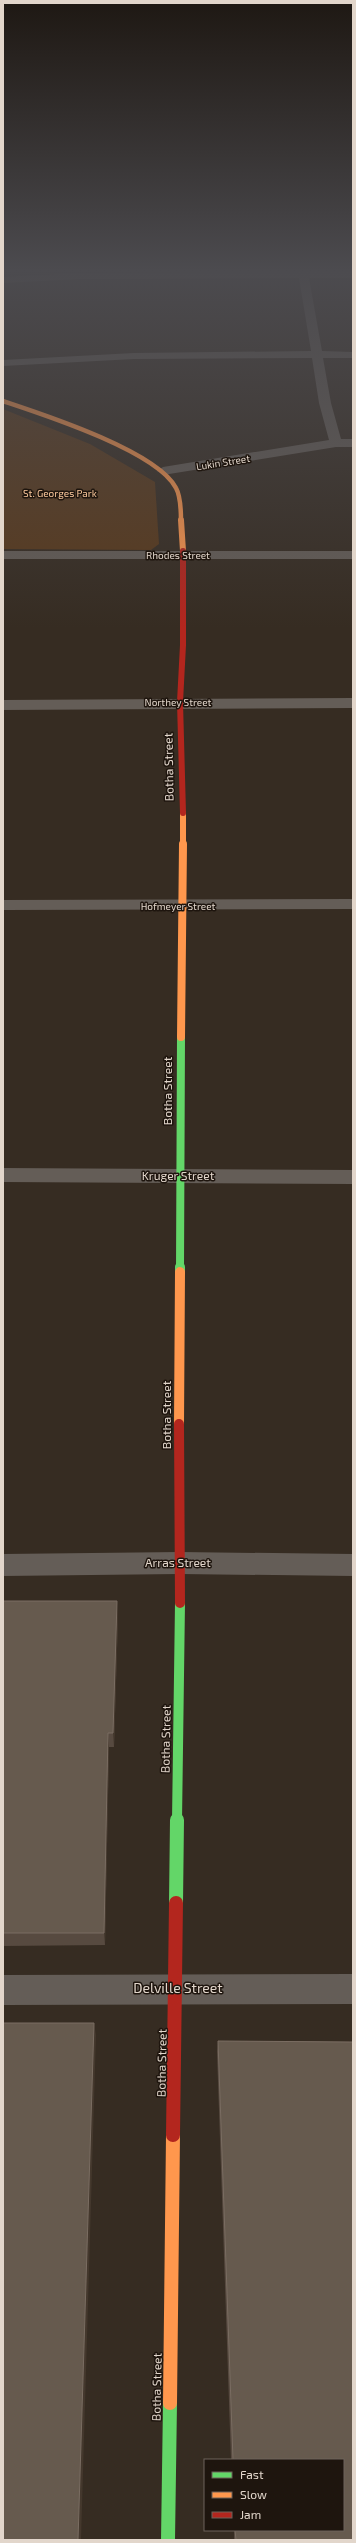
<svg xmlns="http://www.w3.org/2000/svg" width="356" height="2543" font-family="'Exo 2',sans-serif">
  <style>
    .green { fill: #59391b }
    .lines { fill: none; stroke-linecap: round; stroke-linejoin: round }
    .street { fill: #645d57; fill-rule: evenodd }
    .fast-far2 { stroke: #63d668; stroke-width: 8 }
    .fast-far1 { stroke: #63d668; stroke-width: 10 }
    .fast { stroke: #63d668; stroke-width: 14 }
    .slow-far4 { stroke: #ff974d; stroke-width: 4.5 }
    .slow-far3 { stroke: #ff974d; stroke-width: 6 }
    .slow-far2 { stroke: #ff974d; stroke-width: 8 }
    .slow-far1 { stroke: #ff974d; stroke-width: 10 }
    .slow { stroke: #ff974d; stroke-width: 14 }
    .jam-far2 { stroke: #b3261e; stroke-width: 6 }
    .jam-far1 { stroke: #b3261e; stroke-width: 10 }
    .jam { stroke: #b3261e; stroke-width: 14 }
    .wall { fill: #574a40 }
    .shaded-wall { fill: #44382d }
    .building { fill: #665a4e; stroke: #7a6d62 }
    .labels { text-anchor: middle; stroke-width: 3; stroke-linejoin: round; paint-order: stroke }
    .far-street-label { font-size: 10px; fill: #e2d6cb; stroke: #1e150e }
    .far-park-label { font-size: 10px; fill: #fbc89c; stroke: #1e150e }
    .street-label { font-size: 12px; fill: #e2d6cb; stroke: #1e150e }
    .near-street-label { font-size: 14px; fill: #e2d6cb; stroke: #1e150e }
  </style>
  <rect width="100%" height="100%" fill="#362c22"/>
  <!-- green -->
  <path class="green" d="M3 409 90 444 155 482 159 544 151 550 3 549Z"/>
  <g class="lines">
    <!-- street -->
    <path class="street" d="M353 272V278H309L322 351 353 352V358H323L331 403 341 439H353V447H336L163 475 157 471 163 467 329 440 319 403 312 358 134 359 3 366V360L134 353 311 351 299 278 79 279 3 283V277L79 273Z
      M3 551H353V559H3Z
      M353 698V708L3 710V700Z
      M353 899V909L3 910V900Z
      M3 1168 353 1170V1184L3 1182Z
      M180 1552 353 1554V1576L180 1574 3 1576V1554Z
      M353 1974V2004L3 2005V1975Z"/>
    <!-- fast-far2 -->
    <path class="fast-far2" d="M180 1268 181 1037"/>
    <!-- fast-far1 -->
    <path class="fast-far1" d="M180 1272V1267
      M177 1821 180 1603"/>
    <!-- fast -->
    <path class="fast" d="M176 1903 177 1820
      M168 2540 170 2403"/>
    <!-- slow-far4 -->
    <path class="slow-far4" d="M3 401C42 414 157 451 176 488 181 497 181 511 181 521"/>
    <!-- slow-far3 -->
    <path class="slow-far3" d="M181 520 183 551
      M183 845V813"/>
    <!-- slow-far2 -->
    <path class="slow-far2" d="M181 1037 183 844"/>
    <!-- slow-far1 -->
    <path class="slow-far1" d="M179 1424 180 1272"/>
    <!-- slow -->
    <path class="slow" d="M170 2403 173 2135"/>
    <!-- jam-far2 -->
    <path class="jam-far2" d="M183 551V645L180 702 183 813"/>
    <!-- jam-far1 -->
    <path class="jam-far1" d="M179 1424 180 1603"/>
    <!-- jam -->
    <path class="jam" d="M173 2135 176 1903"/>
  </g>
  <!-- wall -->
  <path class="wall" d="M3 1601 118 1617 114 1747H109L105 1945 3 1946Z
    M218 2041 353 2042V2540H234V2530H343V2460H231L217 2052Z"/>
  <!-- shaded-wall -->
  <path class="shaded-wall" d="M117 1601 118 1617 114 1747 113 1733Z
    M108 1733 109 1747 105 1945 104 1933Z
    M94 2023 96 2035 81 2540H78Z"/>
  <!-- building -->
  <path class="building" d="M3 1601H117L113 1733H108L104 1933H3Z
    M3 2023H94L78 2540H3Z
    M218 2041 353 2042V2540H236L235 2530H343V2460H233Z"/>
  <!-- sky -->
  <linearGradient id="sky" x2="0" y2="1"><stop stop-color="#1e1813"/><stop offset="0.43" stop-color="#4c4b4f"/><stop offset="1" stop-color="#4c4b4f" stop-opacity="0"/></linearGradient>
  <rect width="356" height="628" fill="url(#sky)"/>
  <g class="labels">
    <!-- far-street labels -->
    <g class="far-street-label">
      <text transform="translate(223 462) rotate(-9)" y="4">Lukin Street</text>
      <text x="178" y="559">Rhodes Street</text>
      <text x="178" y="706">Northey Street</text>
      <text x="178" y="910">Hofmeyer Street</text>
    </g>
    <!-- far-park labels -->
    <g class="far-park-label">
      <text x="60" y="497">St. Georges Park</text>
    </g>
    <!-- street labels -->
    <g class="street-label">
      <text transform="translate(169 767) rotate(-91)" y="4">Botha Street</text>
      <text transform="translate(168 1091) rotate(-90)" y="4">Botha Street</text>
      <text x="178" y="1180">Kruger Street</text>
      <text transform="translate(167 1415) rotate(-90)" y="4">Botha Street</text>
      <text x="178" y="1567">Arras Street</text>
      <text transform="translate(166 1739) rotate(-89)" y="4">Botha Street</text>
      <text transform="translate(162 2063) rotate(-89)" y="4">Botha Street</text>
      <text transform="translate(157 2387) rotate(-89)" y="4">Botha Street</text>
    </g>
    <!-- near-street labels -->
    <g class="near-street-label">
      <text x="178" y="1993">Delville Street</text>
    </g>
  </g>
  <!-- border -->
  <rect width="356" height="2543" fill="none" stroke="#e2d6cb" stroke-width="8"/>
  <!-- legend -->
  <rect x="204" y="2459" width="140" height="72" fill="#1e150e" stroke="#6c625a"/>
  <rect x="212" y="2472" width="20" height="6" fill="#63d668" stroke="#6c625a"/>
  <text x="240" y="2479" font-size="12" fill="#e2d6cb">Fast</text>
  <rect x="212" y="2492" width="20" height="6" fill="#ff974d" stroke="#6c625a"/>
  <text x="240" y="2499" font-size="12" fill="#e2d6cb">Slow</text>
  <rect x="212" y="2512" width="20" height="6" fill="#b3261e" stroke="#6c625a"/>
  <text x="240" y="2519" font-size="12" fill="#e2d6cb">Jam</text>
</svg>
